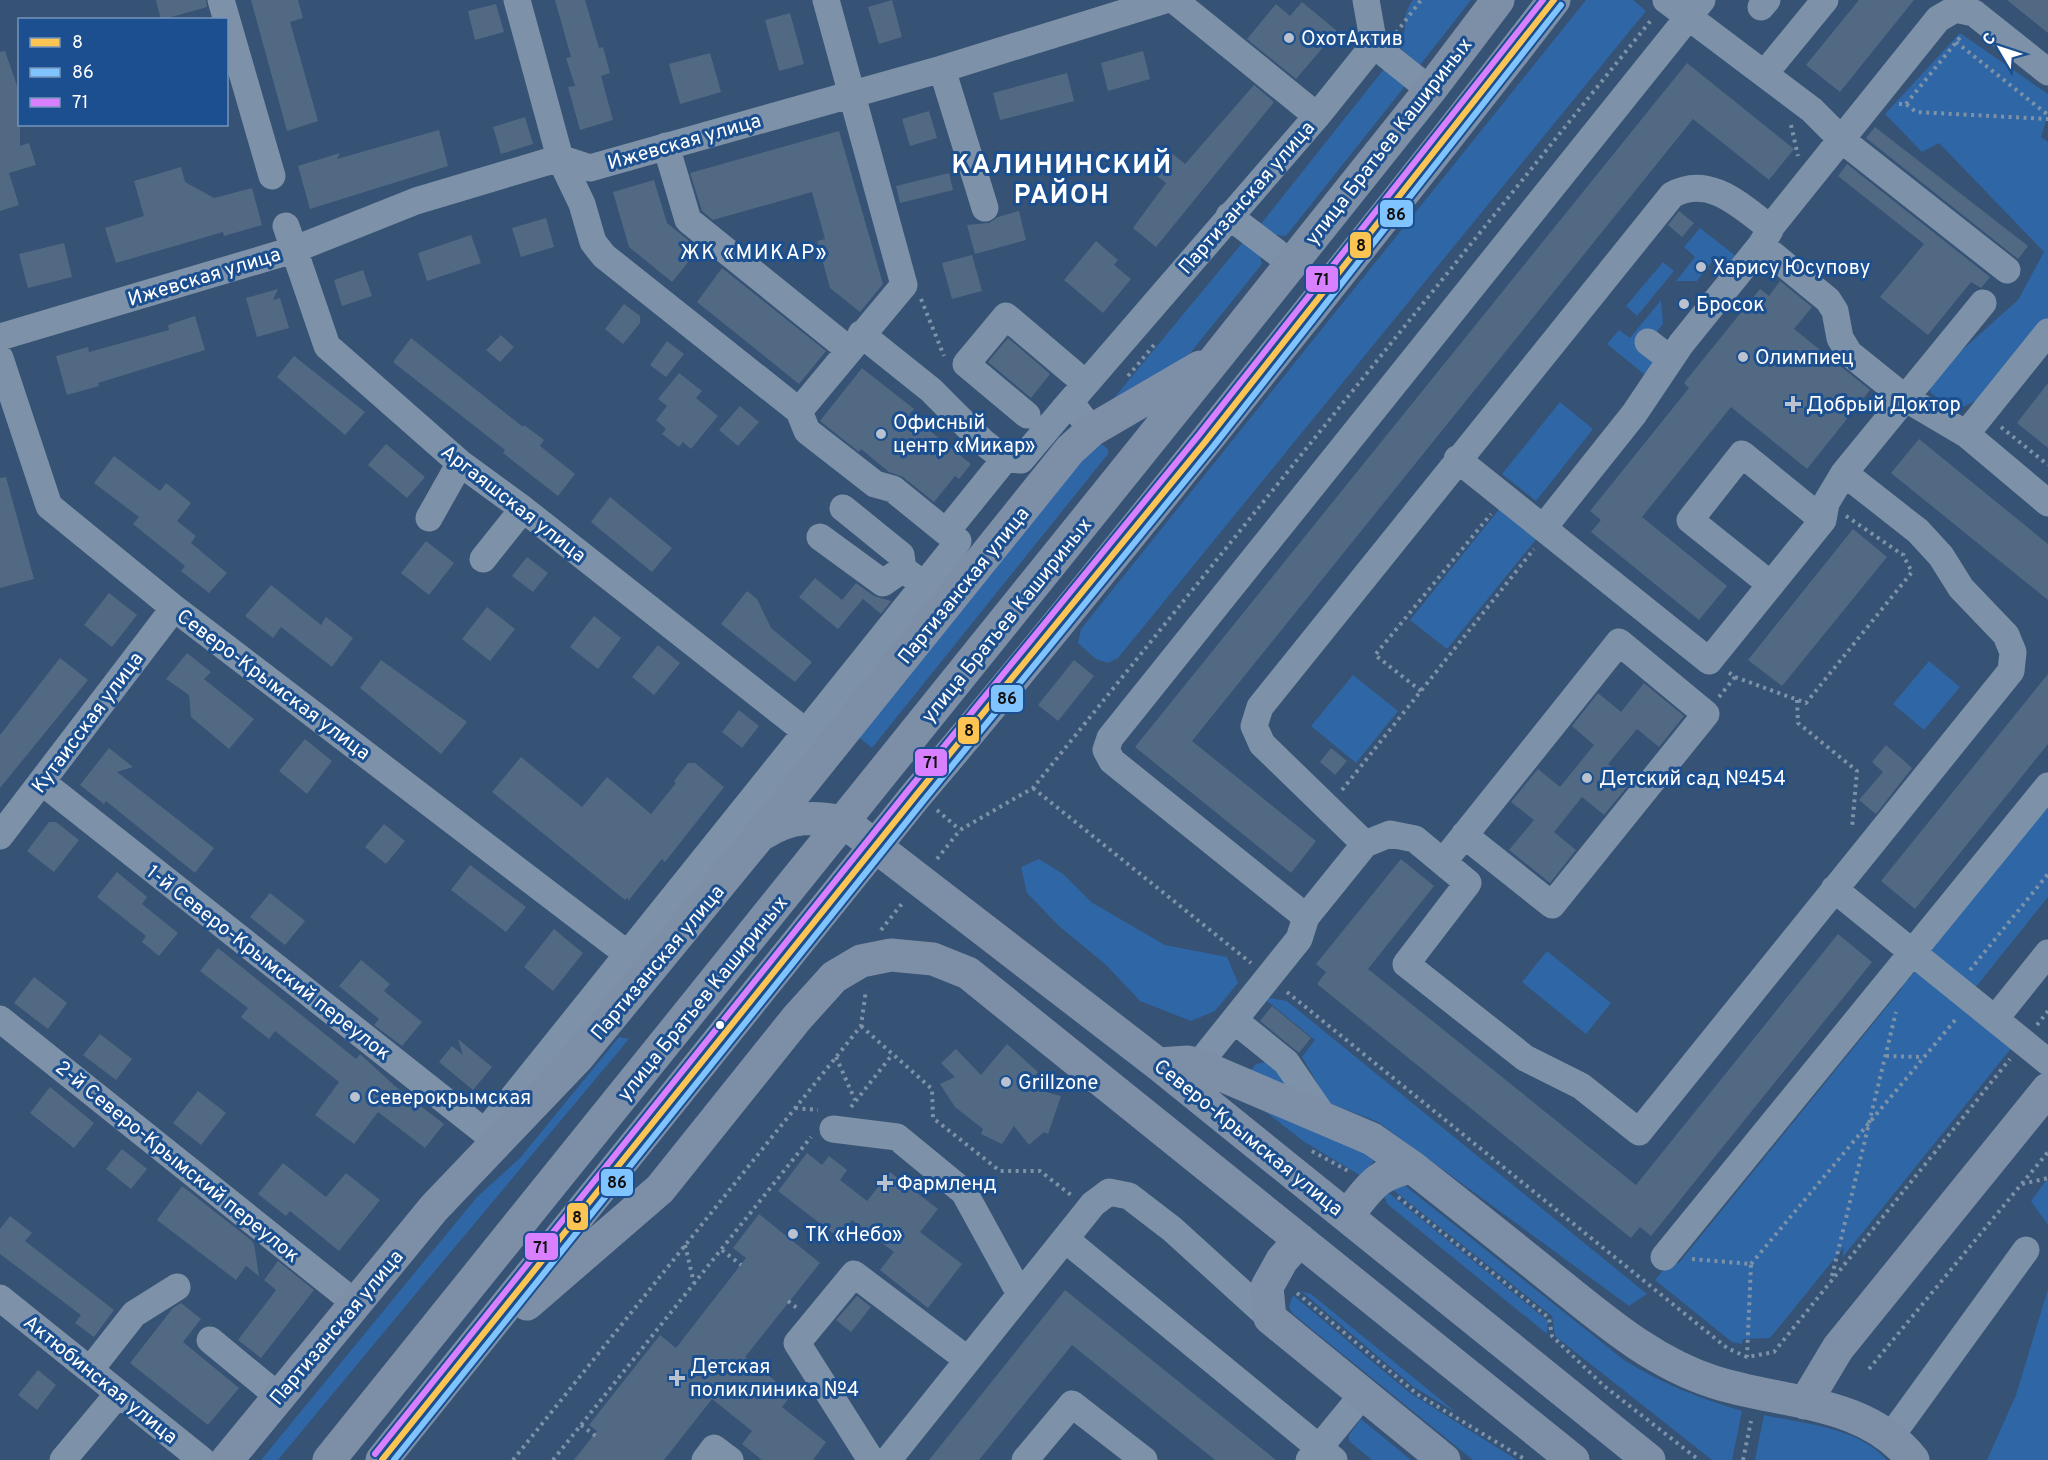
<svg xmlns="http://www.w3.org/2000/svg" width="2048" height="1460" font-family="Overpass,sans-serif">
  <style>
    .green { fill: #2f66a5 }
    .building { fill: #526984 }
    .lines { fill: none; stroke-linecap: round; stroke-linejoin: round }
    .path { stroke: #7d92a8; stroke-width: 4; stroke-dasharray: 3 4.5; stroke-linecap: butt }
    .minor { stroke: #7d92a8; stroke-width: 27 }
    .major { stroke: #7d8ea7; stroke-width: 33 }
    .bus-1-casing { stroke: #1b4f8f; stroke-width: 10 }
    .bus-2-casing { stroke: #1b4f8f; stroke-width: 10 }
    .bus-3-casing { stroke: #1b4f8f; stroke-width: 10 }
    .bus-1 { stroke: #fcc553; stroke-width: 6 }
    .bus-2 { stroke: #80c4ff; stroke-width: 6 }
    .bus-3 { stroke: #d880ff; stroke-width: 6 }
    .poi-dot { fill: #b9c2ce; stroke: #1b4f8f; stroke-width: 2 }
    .bus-dot { fill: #fff; stroke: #1b4f8f; stroke-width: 2 }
    .labels { text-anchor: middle; stroke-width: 6; stroke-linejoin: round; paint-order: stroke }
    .poi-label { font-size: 20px; fill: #fff; stroke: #1b4f8f; text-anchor: start }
    .street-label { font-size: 20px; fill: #fff; stroke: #1b4f8f }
    .neighbourhood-label { font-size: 21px; letter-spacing: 1.5px; fill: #fff; stroke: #1b4f8f }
    .district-label { font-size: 26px; font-weight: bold; letter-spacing: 1.5px; fill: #fff; stroke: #1b4f8f }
    .line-badge { stroke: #1b4f8f; stroke-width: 2 }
    .pale-badge-label { font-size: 16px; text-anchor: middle; font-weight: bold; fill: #111 }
  </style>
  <rect width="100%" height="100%" fill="#365274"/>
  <!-- green -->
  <path class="green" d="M1413 0H1471L1420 65 1398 46C1411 29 1399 18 1413 0Z
    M1586 0H1633L1646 11 1118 658 1108 663 1096 659 1078 643 1081 629Z
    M1960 33 2048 94V114L2041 137 2048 142V322L1993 393 1954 411 1930 392 1932 372 1952 359 2018 300 2044 252 1939 143 1922 152 1885 114Z
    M1384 69 1405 86 1286 236 1276 235 1260 225Z
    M1700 228 1737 257 1728 264 1716 257 1707 268 1701 263 1697 268 1703 273 1697 281H1676L1695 257 1684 247Z
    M1243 242 1259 253 1262 264 1187 357 1109 404Z
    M1663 262 1674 271 1637 316 1626 306Z
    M1661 300 1663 324 1643 349 1655 362 1649 378 1607 344 1619 330 1630 338Z
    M1560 402 1593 429 1536 501 1502 474Z
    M1102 444 1108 449V454L872 748 857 736 1076 461Z
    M1501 507 1538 537 1447 649 1410 620Z
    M1929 661 1960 687 1924 730 1893 704Z
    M1353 675 1398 711 1356 763 1311 726Z
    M2048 806V897L1975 988 1928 953Z
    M1039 859 1063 874 1091 902 1165 945 1227 957 1238 983 1215 1011 1191 1021 1140 1001 1106 965 1059 926 1027 893 1021 867Z
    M1547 951 1611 1003 1586 1034 1522 982Z
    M1916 970 2013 1046 1842 1258 1844 1247 1770 1338 1743 1339 1742 1344 1732 1342 1655 1280 1669 1263H1679L1902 988 1901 981 1904 977 1908 980Z
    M1270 998 1287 1001 1647 1294 1629 1306 1378 1122 1329 1103 1302 1057 1315 1040 1266 1000Z
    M619 1037 629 1039C512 1179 394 1319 278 1460H261L477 1197 520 1158Z
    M1265 1062 1292 1082 1297 1089 1249 1073 1256 1064Z
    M1247 1097 1363 1151 1374 1161 1361 1176 1303 1141Z
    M2048 1178V1225L2031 1201Z
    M1403 1184 1624 1360C1662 1384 1699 1398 1742 1411L1732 1460H1712L1555 1336 1552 1316 1388 1186Z
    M1383 1192 1390 1194 1548 1321 1547 1334 1387 1204Z
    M2048 1289V1460H1987L2016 1395Z
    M1301 1291 1311 1294 1457 1413 1415 1388Z
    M1293 1295 1410 1393 1517 1460H1473L1293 1314 1289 1307Z
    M1764 1415C1804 1424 1857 1427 1887 1460H1755Z
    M1361 1419 1411 1460H1372L1349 1441V1435Z"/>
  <!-- building -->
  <path class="building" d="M156 0H206L207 7 161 20Z
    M251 0H298L303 18 290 22 318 121 287 131Z
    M555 0H585L599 48 603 47 610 73 601 76 613 120 580 130 568 87 575 86 566 58 571 57Z
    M892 0 902 37 879 44 868 7Z
    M1859 0H1914L1840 92 1806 65Z
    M2007 0H2048V33Z
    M1302 2 1337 31 1296 79 1247 39 1276 4 1290 16Z
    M496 4 504 32 475 40 468 11Z
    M790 13 804 64 779 71 765 20Z
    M5 51 20 94V146L29 143 36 165 9 173 19 205 0 211V52Z
    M1143 51 1150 79 1108 91 1101 63Z
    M710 53 721 92 680 104 669 64Z
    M1687 63 1794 149 1769 180 1693 119 1192 741 1316 841 1291 873 1135 747Z
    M1067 73 1074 101 1000 120 993 93Z
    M1254 85 1274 102 1156 247 1133 228 1166 183 1150 170 1168 150 1185 164Z
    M929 111 937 138 910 146 902 119Z
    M525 117 533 144 501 154 493 127Z
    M1875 127 2028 246 2018 259 1866 138Z
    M439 130 448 166 310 209 298 166 340 153 337 159Z
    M839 131 883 284 860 312 830 288 817 241 825 239 812 192 713 220 702 211 690 173Z
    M1847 164 1990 277 1981 288 1971 282 1928 335 1880 297 1924 244 1838 176Z
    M181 167 185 182 214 198 252 188 262 225 224 236 223 232 116 263 105 228 144 216 134 181Z
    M949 173 953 190 900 203 896 186Z
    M654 180 667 223 699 249 672 282 629 247 613 192Z
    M1019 211 1026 240 975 254 967 225 989 223 998 217Z
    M1679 211 1694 223 1682 237 1668 225Z
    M546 218 554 247 521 257 512 228Z
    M471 235 481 263 427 281 418 253Z
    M1096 241 1118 260 1114 265 1131 279 1103 313 1064 280Z
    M64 243 72 277 28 288 19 254Z
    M972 255 982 291 952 299 942 263Z
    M722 268 826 351 799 384 697 302Z
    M363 270 372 296 342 306 334 280Z
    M1780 281 1812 307 1794 329 1870 390 1807 469 1731 407 1642 517 1727 586 1699 620 1591 532 1601 520 1590 511 1689 388 1684 383 1760 289 1769 296Z
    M278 289 273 300 280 298 289 328 257 337 246 298Z
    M624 304 640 316V323L623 344 605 329Z
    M195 316 205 350 98 383 99 386 67 395 56 356 88 347 89 352 169 330 168 325Z
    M501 335 514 347 500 362 486 350Z
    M411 338 523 427 524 425 544 440 540 446 575 474 558 496 503 453 505 450 393 362Z
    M1008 338 1050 374 1031 398 988 362Z
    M667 341 684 354 666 377 650 365Z
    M294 356 365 412 345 435 277 377Z
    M862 368 914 409 909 414 971 464 959 479 955 476 934 502 903 477 889 472 861 449 859 452 820 421Z
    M679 373 702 391 696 398 718 416 691 449 683 442 679 447 662 434 666 429 656 420 667 406 658 399Z
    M2048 383V448L2017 423Z
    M740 406 759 422 738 446 719 430Z
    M1919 439 2048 544V600L1891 473Z
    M386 444 425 477 407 498 368 465Z
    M114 456 160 491 166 483 191 503 177 521 196 536 191 543 227 573 209 593 181 571 185 566 133 524 139 517 94 483Z
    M6 477 34 579 0 588V478Z
    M610 497 672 548 652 572 591 522Z
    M1853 529 1887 557 1782 686 1748 660Z
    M426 541 454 563 429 595 401 573Z
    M527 557 548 573 533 592 512 576Z
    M815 578 842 600 856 583 874 596 891 601 881 614 863 599 838 629 799 597Z
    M271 585 321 625 326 617 353 638 332 667 281 627 273 638 245 616Z
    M747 591 757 599 771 628 812 662 795 682 721 624Z
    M109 593 137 615 112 647 84 625Z
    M487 607 515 629 490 661 462 639Z
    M594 616 621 638 598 669 570 647Z
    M658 645 680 663 654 695 632 677Z
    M187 653 211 672 204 679 254 719 229 749 191 717 189 695 166 679Z
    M60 658 88 680 0 788V735Z
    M381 660 467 722 441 754 360 688Z
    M1074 660 1094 676 1058 721 1038 705Z
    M2048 674V744L1915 909 1881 881Z
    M1644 683 1684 716 1659 747 1637 729 1608 764 1631 782 1604 815 1582 797 1554 832 1576 850 1550 883 1509 850 1534 820 1511 802 1538 769 1560 787 1594 745 1572 726 1598 693 1621 712Z
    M739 710 759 726 742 748 722 732Z
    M305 739 332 761 307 794 279 771Z
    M1886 745 1912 768 1876 814 1859 800 1883 772 1872 762Z
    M109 748 133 767 117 772 214 848 195 873 106 801 104 804 80 785Z
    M1331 748 1347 761 1335 775 1320 762Z
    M521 757 582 807 607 777 651 814 676 783 674 781 688 763H695L724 787 665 862 662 859 628 901V897L625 900 492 792Z
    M49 822H56L79 840 54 872 27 851Z
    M384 824 405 841 386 864 365 847Z
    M1401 859 1434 886 1368 969 1636 1185 1838 934 1872 962 1651 1236 1640 1227 1631 1238 1317 984 1326 972 1316 964Z
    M470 865 526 907 506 932 451 890Z
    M117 872 147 897 142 904 178 933 159 956 142 942 146 936 97 897Z
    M270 893 305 921 285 945 250 917Z
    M554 929 583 953 553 991 524 967Z
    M218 948 356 1059 360 1054 396 1087 444 1124 425 1148 378 1112 354 1144 315 1115 339 1082 275 1031 269 1039 241 1017 248 1008 200 971Z
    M361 960 390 984 384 991 422 1022 402 1046 374 1025 379 1019 339 986Z
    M34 977 67 1003 48 1029 14 1003Z
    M1272 1006 1311 1038 1299 1053 1260 1021Z
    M100 1034 132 1059 116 1080 83 1055Z
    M458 1039 492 1067 473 1090 439 1062 452 1046 463 1055Z
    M1007 1044 1038 1072 1027 1087 1061 1096 1048 1134 1044 1132 1029 1145 1014 1126 1002 1144 981 1134 983 1129 955 1107 940 1084 955 1077 941 1063 956 1049 981 1075Z
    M50 1087 94 1123 74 1148 30 1113Z
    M198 1091 226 1113 201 1145 173 1123Z
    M122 1149 147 1169 131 1189 106 1169Z
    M807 1153 822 1165 829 1156 847 1170 840 1180 867 1201 890 1172 938 1209 920 1232 962 1264 928 1308 880 1270 894 1252 852 1220 839 1238 778 1191Z
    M283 1163 326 1197 346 1173 380 1200 339 1251 290 1211 286 1216 258 1194Z
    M182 1186 251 1240 254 1244 259 1276 246 1266 236 1280 157 1220Z
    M759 1214 820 1263 745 1357 792 1394 782 1407 826 1442 813 1460H762L742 1444 752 1431 712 1399 664 1460H574L597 1431 589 1425 660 1335 676 1348 746 1258 733 1248Z
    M10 1216 32 1233 25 1241 114 1310 94 1337 75 1323 81 1315 0 1254V1229Z
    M278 1261 314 1290 261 1358 238 1340 276 1290 264 1280Z
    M1065 1290 1276 1460H1215L1072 1345 979 1460H929Z
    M857 1296 871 1307 851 1332 836 1320Z
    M181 1303 201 1319 183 1342 239 1388 208 1425 130 1363 173 1308Z
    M38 1370 56 1385 37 1410 18 1395Z"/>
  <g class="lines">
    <!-- path -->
    <path class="path" d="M1396 33 1421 0
      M1956 42 2048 115
      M1899 104H1906L1916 112 2048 119
      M1906 104 1962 35
      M1791 125 1798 156
      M921 299 944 356
      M1128 376 1154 345
      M2001 427 2048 465
      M1846 516 1903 555
      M1735 677 1806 703 1912 572 1903 555 1904 552
      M1421 691 1375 655 1491 514
      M1719 697 1735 677 1728 672
      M1797 700 1798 723 1857 771 1852 828
      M1033 788 1251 963
      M1342 790 1534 549
      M937 810 960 830
      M937 859 960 830 1033 788 1652 19
      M881 930 904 901
      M1970 970 2048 874
      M1287 992 1727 1348 1747 1357 1774 1352 2010 1059
      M2037 1025 2048 1011
      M861 1026 932 1089 933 1118 1000 1171H1040L1071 1195
      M1886 1056 1922 1057
      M836 1057 855 1100
      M851 1107 892 1055
      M795 1108 818 1110
      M1312 1151 1350 1172
      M2022 1184 2048 1178
      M1398 1197 1549 1318 1552 1336 1604 1386 1699 1460
      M685 1245 694 1283
      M722 1250 741 1265
      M1692 1259 1751 1264 1747 1357
      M1751 1264 1956 1019
      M1832 1276 1896 1012
      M1297 1293 1417 1394 1526 1460
      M788 1301 797 1308
      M1869 1369 2048 1152
      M581 1425 597 1437
      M513 1460 861 1026 866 990
      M553 1460 811 1137
      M1743 1460 1751 1421"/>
    <!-- minor -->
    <path class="minor" d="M221 0 272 176
      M517 0 560 158 582 204 593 242 604 256 799 411 904 285 826 0
      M1174 0 1317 116
      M1366 0 1374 45 1430 90
      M1666 0 1812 110 1842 140 2007 270
      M1761 7 1767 0
      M942 69 985 208
      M1765 73 1825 0
      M666 146 688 220 848 349
      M1229 216 1292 264
      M286 226 327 346 460 463 523 509 806 732
      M1770 230 1761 245 1828 300 1835 311 1840 338 1849 353 1905 398 1966 434
      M2048 332 1966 434 2048 503
      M861 334 931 390 983 442 1005 459 1021 460 1070 402
      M0 337 293 250 416 201 560 158 590 168 942 69 1165 0
      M1648 342 1670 359
      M0 358 49 506 174 608 626 953
      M799 411 807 431 875 484 893 489 946 532 1005 459
      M1027 415 966 364 1006 316 1085 383
      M1092 430 1070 402 1317 116 1374 45
      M1457 459 1709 661 1823 520 1826 503 1844 473 1983 303
      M1844 473 1918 531 1941 556 1961 588 2006 635 2013 652 2011 671 1639 1132 1581 1086 1525 1058 1406 964 1468 883 1415 839 1390 834 1365 844 1262 744 1254 726 1260 707 1672 195C1709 174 1741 206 1770 228L1938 19 1955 9 1974 13 2048 72
      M843 508 901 555 903 569 924 585
      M429 518 460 463
      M1544 527 1634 414 1681 344 1761 245
      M820 537 883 583 903 569
      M483 559 523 509
      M1770 584 1690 520 1742 454 1823 520
      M42 782 496 1141
      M0 836 174 608
      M1443 862 1619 642 1706 714 1552 905 1464 835
      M1834 889 2048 1062
      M1306 917 1112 761 1106 750 1110 738 1702 0
      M0 1019 355 1303
      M1995 1019 2048 953
      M1234 1020 1286 1062 1323 1116
      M1198 1065 1299 939 1306 917 1365 844
      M833 1129 897 1137 964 1192 1020 1294
      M485 1132 952 550 958 541 946 532
      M1065 1239 1334 1460
      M1664 1257 2048 786
      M0 1298 202 1460
      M210 1340 278 1396
      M90 1370 134 1314 177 1287
      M1891 1436 2026 1250
      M63 1460 119 1393
      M705 1460 714 1448 730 1460
      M871 1460 797 1343 854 1274 968 1360
      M888 1460 1093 1204 1109 1192 1129 1196 1172 1229 1270 1318
      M1025 1460 1072 1404 1144 1460
      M1309 1460 1364 1393"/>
    <!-- major -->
    <path class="major" d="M764 833C791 816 814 816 844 822L1158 1064 1649 1460
      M1158 1064 1188 1062 1198 1065 1372 1139 1412 1167C1375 1174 1370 1188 1347 1216
      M1412 1167C1459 1204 1507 1242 1554 1280 1604 1320 1652 1362 1714 1382 1782 1404 1865 1399 1913 1460
      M1300 1240 1282 1260 1267 1287 1270 1318 1444 1460
      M527 1304 660 1189 797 1018 834 977 861 961 891 955 933 959 968 973 1573 1460
      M1805 1403 1838 1348 2048 1089
      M227 1460 434 1208 578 1057 796 791 1070 450 1092 430 1200 367
      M329 1460 1217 357 1430 90 1498 0
      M382 1460 917 794C1015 679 1110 560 1205 442 1322 295 1440 149 1554 0"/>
    <!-- bus-1 casing -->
    <g class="bus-1-casing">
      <path id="bus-1" d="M382 1460 917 794 1205 442 1554 0"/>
    </g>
    <!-- bus-2 casing -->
    <g class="bus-2-casing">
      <path id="bus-2" d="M394 1460 924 800 1212 448 1561 5"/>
    </g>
    <!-- bus-3 casing -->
    <g class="bus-3-casing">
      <path id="bus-3" d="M375 1454 910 788 1198 436 1543 0"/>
    </g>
    <!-- bus-1 -->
    <use href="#bus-1" class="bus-1"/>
    <!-- bus-2 -->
    <use href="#bus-2" class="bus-2"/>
    <!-- bus-3 -->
    <use href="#bus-3" class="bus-3"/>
  </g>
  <!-- markers -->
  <g class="poi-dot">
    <circle cx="1289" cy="38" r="6"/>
    <circle cx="1701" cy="267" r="6"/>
    <circle cx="1684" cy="304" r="6"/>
    <circle cx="1743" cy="357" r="6"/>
    <path d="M1790 395h6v6h6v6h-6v6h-6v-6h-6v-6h6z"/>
    <circle cx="881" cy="434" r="6"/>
    <circle cx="1587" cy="778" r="6"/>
    <circle cx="1006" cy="1082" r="6"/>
    <circle cx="355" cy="1097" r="6"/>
    <path d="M882 1174h6v6h6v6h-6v6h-6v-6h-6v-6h6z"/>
    <circle cx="793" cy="1234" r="6"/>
    <path d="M674 1369h6v6h6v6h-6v6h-6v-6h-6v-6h6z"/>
  </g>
  <circle class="bus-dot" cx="720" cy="1025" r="5"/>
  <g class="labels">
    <!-- poi labels -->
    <g class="poi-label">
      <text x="1301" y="45">ОхотАктив</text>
      <text x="1713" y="274">Харису Юсупову</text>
      <text x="1696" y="311">Бросок</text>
      <text x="1755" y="364">Олимпиец</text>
      <text x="1806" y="411">Добрый Доктор</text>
      <text x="893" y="429">Офисный<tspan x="893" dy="23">центр «Микар»</tspan></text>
      <text x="1599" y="785">Детский сад №454</text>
      <text x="1018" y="1089">Grillzone</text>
      <text x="367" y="1104">Северокрымская</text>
      <text x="897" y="1190">Фармленд</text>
      <text x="805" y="1241">ТК «Небо»</text>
      <text x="690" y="1373">Детская<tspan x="690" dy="23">поликлиника №4</tspan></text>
    </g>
    <!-- street labels -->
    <g class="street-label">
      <text transform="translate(684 141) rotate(-16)" y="7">Ижевская улица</text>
      <text transform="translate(1388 141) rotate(-52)" y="7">улица Братьев Кашириных</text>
      <text transform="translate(1246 197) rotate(-49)" y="7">Партизанская улица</text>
      <text transform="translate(204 276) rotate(-17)" y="7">Ижевская улица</text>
      <text transform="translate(514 503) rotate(38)" y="7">Аргаяшская улица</text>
      <text transform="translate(963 585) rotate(-51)" y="7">Партизанская улица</text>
      <text transform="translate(1006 620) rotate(-51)" y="7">улица Братьев Кашириных</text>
      <text transform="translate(274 684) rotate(37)" y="7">Северо-Крымская улица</text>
      <text transform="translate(87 722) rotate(-53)" y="7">Кутаисская улица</text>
      <text transform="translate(269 962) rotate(38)" y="7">1-й Северо-Крымский переулок</text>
      <text transform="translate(657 962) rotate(-50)" y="7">Партизанская улица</text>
      <text transform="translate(702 998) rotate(-51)" y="7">улица Братьев Кашириных</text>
      <text transform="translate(1249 1137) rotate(39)" y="7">Северо-Крымская улица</text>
      <text transform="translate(178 1161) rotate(39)" y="7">2-й Северо-Крымский переулок</text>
      <text transform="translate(336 1327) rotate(-50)" y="7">Партизанская улица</text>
      <text transform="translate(101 1379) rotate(39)" y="7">Актюбинская улица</text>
    </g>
    <!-- neighbourhood labels -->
    <g class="neighbourhood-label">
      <text x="754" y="259">ЖК «МИКАР»</text>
    </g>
    <!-- district labels -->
    <g class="district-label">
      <text x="1062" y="173">КАЛИНИНСКИЙ<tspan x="1062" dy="30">РАЙОН</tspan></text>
    </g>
  </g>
  <g class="line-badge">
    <rect x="1379" y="199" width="35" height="29" rx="6" fill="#80c4ff"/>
    <rect x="1349" y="231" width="23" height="28" rx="6" fill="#fcc553"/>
    <rect x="1305" y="265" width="34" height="28" rx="6" fill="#d880ff"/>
    <rect x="990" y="684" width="34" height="29" rx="6" fill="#80c4ff"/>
    <rect x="957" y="716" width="23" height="29" rx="6" fill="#fcc553"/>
    <rect x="914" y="748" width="34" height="29" rx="6" fill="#d880ff"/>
    <rect x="600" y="1168" width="34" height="29" rx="6" fill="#80c4ff"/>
    <rect x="566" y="1202" width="23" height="29" rx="6" fill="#fcc553"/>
    <rect x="524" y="1232" width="35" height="29" rx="6" fill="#d880ff"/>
  </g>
  <g class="pale-badge-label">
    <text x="1396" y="220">86</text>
    <text x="1361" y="251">8</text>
    <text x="1322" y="285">71</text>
    <text x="1007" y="704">86</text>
    <text x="969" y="736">8</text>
    <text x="931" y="768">71</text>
    <text x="617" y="1188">86</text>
    <text x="577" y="1223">8</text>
    <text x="541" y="1253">71</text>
  </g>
  <!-- legend -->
  <rect x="18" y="18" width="210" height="108" fill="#1b4f8f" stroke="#7695bc" stroke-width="1.5"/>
  <rect x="30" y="38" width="30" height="9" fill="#fcc553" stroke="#7695bc" stroke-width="1.5"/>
  <text x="72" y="48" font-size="18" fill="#ffffff">8</text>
  <rect x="30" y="68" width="30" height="9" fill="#80c4ff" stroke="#7695bc" stroke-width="1.5"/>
  <text x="72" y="78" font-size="18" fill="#ffffff">86</text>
  <rect x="30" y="98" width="30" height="9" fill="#d880ff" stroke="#7695bc" stroke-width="1.5"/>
  <text x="72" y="108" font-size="18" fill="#ffffff">71</text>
  <!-- north arrow -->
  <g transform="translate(2000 48) rotate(309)" stroke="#1b4f8f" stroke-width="4.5" paint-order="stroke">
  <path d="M0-4.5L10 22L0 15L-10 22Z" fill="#ffffff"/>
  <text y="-9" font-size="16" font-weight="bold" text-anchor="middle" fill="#ffffff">С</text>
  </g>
</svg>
